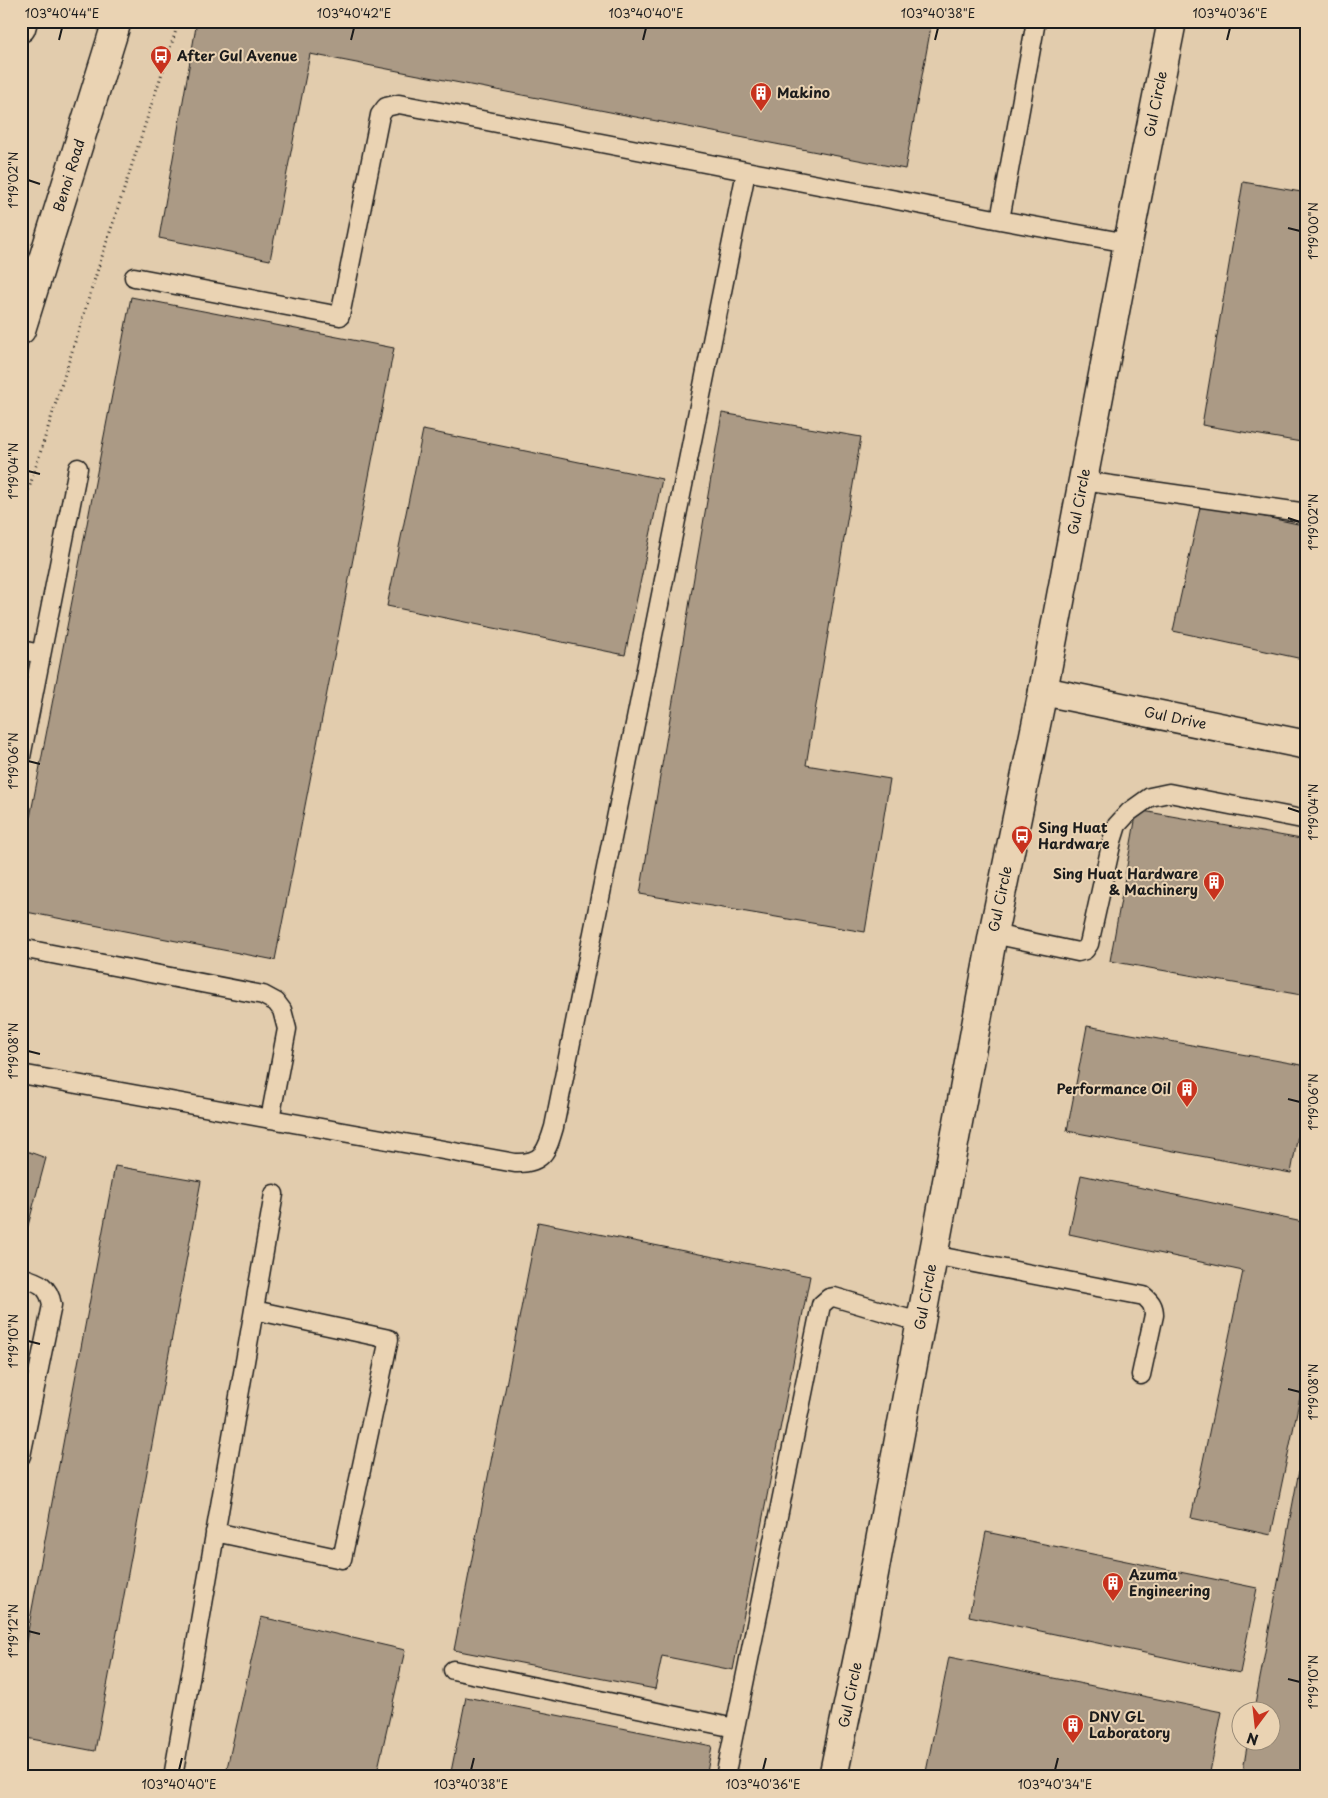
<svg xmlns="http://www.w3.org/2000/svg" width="1328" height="1798" font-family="'Playpen Sans',sans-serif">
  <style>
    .building { fill: #ab9a85; stroke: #1c1c1c }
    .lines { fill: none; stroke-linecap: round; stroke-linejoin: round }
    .service-casing { stroke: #1c1c1c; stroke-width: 21 }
    .minor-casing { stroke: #1c1c1c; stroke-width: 31 }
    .secondary-casing { stroke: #1c1c1c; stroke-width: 31 }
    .path { stroke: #1c1c1c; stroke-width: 3; stroke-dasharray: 1 4; stroke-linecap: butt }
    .service { stroke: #ead3b3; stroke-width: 18 }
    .minor { stroke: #ead3b3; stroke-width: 28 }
    .secondary { stroke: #ead3b3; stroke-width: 28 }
    .ticks { fill: none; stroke: #1c1c1c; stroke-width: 2 }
    .labels { text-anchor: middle; stroke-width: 4; stroke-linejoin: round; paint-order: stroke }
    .poi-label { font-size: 14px; font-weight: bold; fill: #1c1c1c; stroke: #ead3b3; text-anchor: start }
    .street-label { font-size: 14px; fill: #1c1c1c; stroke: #ead3b3 }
    .neatline { fill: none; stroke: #1c1c1c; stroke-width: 2 }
    .ticks-label { font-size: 12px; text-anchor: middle; fill: #1c1c1c }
  </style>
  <rect width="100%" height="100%" fill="#e2ccad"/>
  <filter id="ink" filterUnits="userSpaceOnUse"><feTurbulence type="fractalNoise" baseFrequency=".02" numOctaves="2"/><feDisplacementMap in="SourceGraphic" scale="10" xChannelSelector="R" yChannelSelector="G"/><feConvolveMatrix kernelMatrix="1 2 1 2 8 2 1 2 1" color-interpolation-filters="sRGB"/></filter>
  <g filter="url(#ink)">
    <!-- building -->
    <path class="building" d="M197 21H932L905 169 310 54 270 260 159 238Z
      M1243 182 1307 193V443L1202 425Z
      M131 297 394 348 275 960 21 911V864Z
      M722 413 861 437 806 765 890 779 865 932 640 894Z
      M423 430 662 479 625 655 387 606Z
      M1201 503 1307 526V660L1173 631Z
      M1137 810 1307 840V996L1110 961Z
      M1087 1026 1307 1066V1086L1291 1173 1067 1131Z
      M21 1149 46 1158 26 1233 21 1232Z
      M115 1166 201 1181 95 1751 21 1737V1668Z
      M1081 1175 1307 1223V1364L1271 1535 1191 1518 1243 1271 1069 1234Z
      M538 1222 810 1276 733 1670 662 1656 655 1689 454 1650Z
      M1307 1428V1777H1242L1248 1740H1270V1710H1254Z
      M986 1532 1257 1588 1240 1673 969 1616Z
      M261 1617 405 1650 376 1777H225Z
      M949 1657 1222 1712 1209 1777H925Z
      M466 1697 712 1746 706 1777H450Z"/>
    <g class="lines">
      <!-- service casing -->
      <g class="service-casing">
        <path id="service" d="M1000 220 1036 21
          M134 277 340 316 380 115 386 107 399 104 1000 220 1128 243
          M1083 481 1307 513
          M21 650 41 654
          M21 757 78 468
          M993 934 1078 952 1085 950 1089 944 1112 841 1117 825 1129 812 1150 797 1169 793 1307 820
          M21 948 263 995 276 1002 282 1010 287 1029 270 1119
          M21 1074 515 1163C543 1164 547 1151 554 1127L746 172
          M933 1255 1144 1296C1151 1302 1154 1306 1154 1315L1141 1375
          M21 1277C39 1282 49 1286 52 1305L21 1456
          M215 1532 342 1559 389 1339 254 1310
          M453 1670 735 1728
          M173 1777 274 1194
          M725 1777 821 1305 829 1298 834 1297 905 1318 921 1319"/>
      </g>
      <!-- minor casing -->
      <g class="minor-casing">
        <g id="minor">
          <path id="s1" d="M1043 691 1307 745"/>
          <path id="s2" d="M833 1777 862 1638 993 934 1043 691 1128 243 1172 21"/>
        </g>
      </g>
      <!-- secondary casing -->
      <g class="secondary-casing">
        <g id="secondary">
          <path d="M21 28 23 21"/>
          <path id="s3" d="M21 330 117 21"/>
        </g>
      </g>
      <!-- path -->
      <path class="path" d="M21 514 95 278 179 21"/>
      <!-- service -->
      <use href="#service" class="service"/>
      <!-- minor -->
      <use href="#minor" class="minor"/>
      <!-- secondary -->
      <use href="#secondary" class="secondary"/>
    </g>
  </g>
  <!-- ticks -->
  <path class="ticks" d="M59 40 62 28M351 40 354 28M643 40 646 28M935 40 938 28M1227 40 1230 28M28 180 40 184M1288 228 1300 231M28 471 40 474M1288 518 1300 522M28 761 40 764M1288 808 1300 812M28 1051 40 1054M1288 1099 1300 1102M28 1341 40 1344M1288 1389 1300 1392M28 1631 40 1634M1288 1679 1300 1682M179 1770 182 1758M471 1770 474 1758M763 1770 766 1758M1055 1770 1058 1758"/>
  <!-- icons -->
  <defs>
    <g id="bus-pin" transform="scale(1.125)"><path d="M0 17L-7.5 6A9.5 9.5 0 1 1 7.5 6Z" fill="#c8321e" stroke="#ead3b3"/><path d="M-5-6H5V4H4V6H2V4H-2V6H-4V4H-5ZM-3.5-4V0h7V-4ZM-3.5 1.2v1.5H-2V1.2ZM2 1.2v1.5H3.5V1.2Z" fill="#fff"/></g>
    <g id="building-pin" transform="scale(1.125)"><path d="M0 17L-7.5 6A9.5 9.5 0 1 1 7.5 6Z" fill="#c8321e" stroke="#ead3b3"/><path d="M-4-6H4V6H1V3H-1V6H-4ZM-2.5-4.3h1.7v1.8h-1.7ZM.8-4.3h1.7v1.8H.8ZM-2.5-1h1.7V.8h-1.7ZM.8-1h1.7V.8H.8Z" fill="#fff"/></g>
  </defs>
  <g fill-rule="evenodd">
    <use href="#bus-pin" x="161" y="56"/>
    <use href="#building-pin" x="761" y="93"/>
    <use href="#bus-pin" x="1022" y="836"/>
    <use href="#building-pin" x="1214" y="882"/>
    <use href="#building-pin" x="1187" y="1089"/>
    <use href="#building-pin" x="1113" y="1583"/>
    <use href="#building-pin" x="1073" y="1725"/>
  </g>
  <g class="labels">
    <!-- poi labels -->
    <g class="poi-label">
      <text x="177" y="61">After Gul Avenue</text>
      <text x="777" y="98">Makino</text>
      <text x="1038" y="833">Sing Huat<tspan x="1038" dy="16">Hardware</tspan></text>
      <text x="1198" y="879" text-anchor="end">Sing Huat Hardware<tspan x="1198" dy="16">&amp; Machinery</tspan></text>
      <text x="1171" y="1094" text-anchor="end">Performance Oil</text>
      <text x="1129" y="1580">Azuma<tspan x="1129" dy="16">Engineering</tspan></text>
      <text x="1089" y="1722">DNV GL<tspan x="1089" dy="16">Laboratory</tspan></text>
    </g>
    <!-- street labels -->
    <g class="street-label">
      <text dy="5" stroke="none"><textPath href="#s2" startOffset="1704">Gul Circle</textPath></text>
      <text dy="5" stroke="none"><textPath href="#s3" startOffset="162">Benoi Road</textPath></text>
      <text dy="5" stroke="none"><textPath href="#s2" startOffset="1299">Gul Circle</textPath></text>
      <text dy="5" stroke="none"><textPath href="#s1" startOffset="135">Gul Drive</textPath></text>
      <text dy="5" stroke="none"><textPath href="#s2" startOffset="894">Gul Circle</textPath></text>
      <text dy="5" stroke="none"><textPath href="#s2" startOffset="489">Gul Circle</textPath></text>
      <text dy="5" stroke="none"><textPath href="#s2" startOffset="84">Gul Circle</textPath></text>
    </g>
  </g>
  <!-- margin -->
  <rect width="1328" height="1798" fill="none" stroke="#ead3b3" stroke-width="55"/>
  <!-- north arrow -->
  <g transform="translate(1256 1726) rotate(195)"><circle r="24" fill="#ead3b3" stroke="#988a77"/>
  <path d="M0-4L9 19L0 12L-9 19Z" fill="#c8321e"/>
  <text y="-8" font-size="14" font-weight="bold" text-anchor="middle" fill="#1c1c1c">N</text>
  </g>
  <rect x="28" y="28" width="1272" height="1742" class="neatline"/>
  <g class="ticks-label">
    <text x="62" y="18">103°40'44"E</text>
    <text x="354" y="18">103°40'42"E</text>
    <text x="646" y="18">103°40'40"E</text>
    <text x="938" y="18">103°40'38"E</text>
    <text x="1230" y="18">103°40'36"E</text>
    <text transform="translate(14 180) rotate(-90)" y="4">1°19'02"N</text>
    <text transform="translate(1314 231) rotate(-90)" y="4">1°19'00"N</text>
    <text transform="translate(14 471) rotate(-90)" y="4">1°19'04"N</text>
    <text transform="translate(1314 522) rotate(-90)" y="4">1°19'02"N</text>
    <text transform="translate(14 761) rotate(-90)" y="4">1°19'06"N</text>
    <text transform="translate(1314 812) rotate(-90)" y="4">1°19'04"N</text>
    <text transform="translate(14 1051) rotate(-90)" y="4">1°19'08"N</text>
    <text transform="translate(1314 1102) rotate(-90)" y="4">1°19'06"N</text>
    <text transform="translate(14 1341) rotate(-90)" y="4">1°19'10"N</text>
    <text transform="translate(1314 1392) rotate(-90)" y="4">1°19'08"N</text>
    <text transform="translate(14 1631) rotate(-90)" y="4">1°19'12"N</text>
    <text transform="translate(1314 1682) rotate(-90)" y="4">1°19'10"N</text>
    <text x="179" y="1789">103°40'40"E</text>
    <text x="471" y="1789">103°40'38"E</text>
    <text x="763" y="1789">103°40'36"E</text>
    <text x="1055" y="1789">103°40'34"E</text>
  </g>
</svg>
